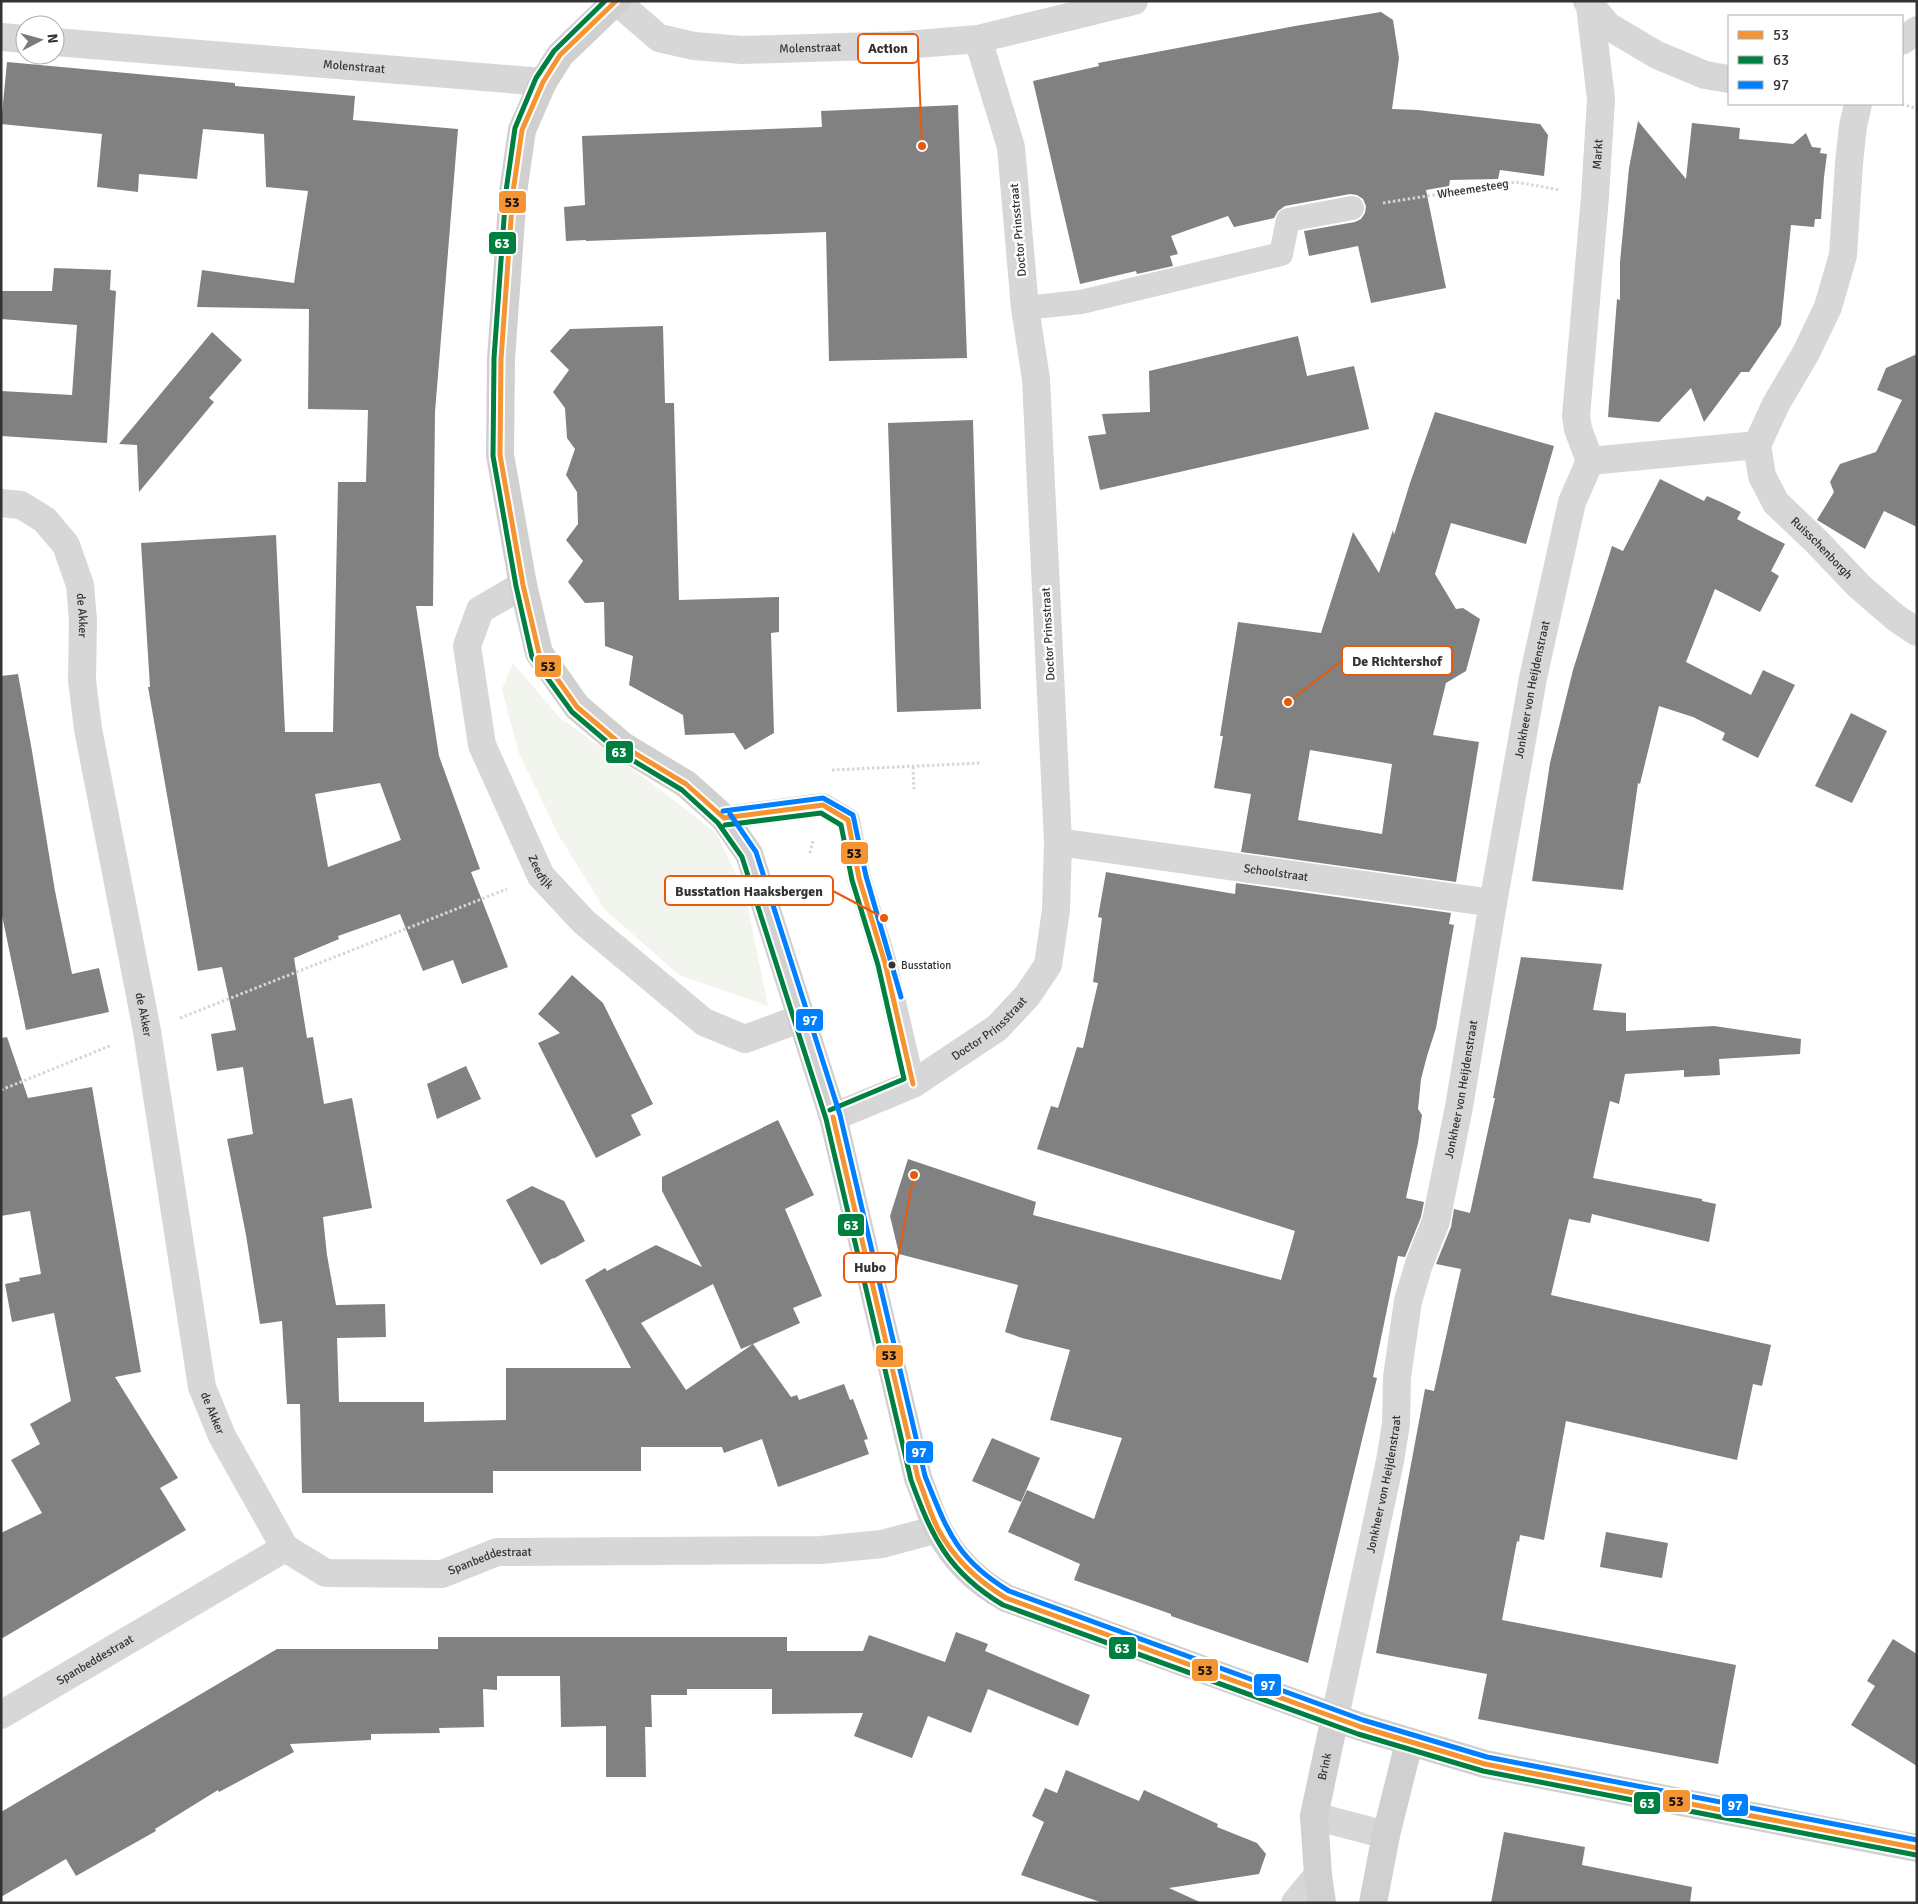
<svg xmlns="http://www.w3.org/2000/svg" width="1918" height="1904" font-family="Signika,sans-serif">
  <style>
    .green { fill: #f1f5ed }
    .building { fill: #818181; fill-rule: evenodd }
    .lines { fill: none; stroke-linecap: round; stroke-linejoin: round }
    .path { stroke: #d6d6d6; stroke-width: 3; stroke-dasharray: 2.5 2.5; stroke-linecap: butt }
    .lane { stroke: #d7d7d7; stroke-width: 24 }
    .street { stroke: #d7d7d7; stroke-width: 28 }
    .secondary { stroke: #d0d0d0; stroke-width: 28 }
    .bus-1-casing { stroke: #fff; stroke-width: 9 }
    .bus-2-casing { stroke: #fff; stroke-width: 9 }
    .bus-3-casing { stroke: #fff; stroke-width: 9 }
    .bus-1 { stroke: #f59433; stroke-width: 5 }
    .bus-2 { stroke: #008040; stroke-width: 5 }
    .bus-3 { stroke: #0080ff; stroke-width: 5 }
    .bus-dot { fill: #333; stroke: #fff; stroke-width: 2 }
    .labels { text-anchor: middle; stroke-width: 5; stroke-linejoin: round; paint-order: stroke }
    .bus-label { font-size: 11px; fill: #333; stroke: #fff; text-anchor: start }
    .street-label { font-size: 12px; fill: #333; stroke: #fff }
    .leader { fill: none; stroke: #e8590c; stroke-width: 2 }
    .callout-dot { fill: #e8590c; stroke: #fff; stroke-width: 2 }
    .callout { fill: #fff; stroke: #e8590c; stroke-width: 2 }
    .callout-label { font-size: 14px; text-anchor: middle; font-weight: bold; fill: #333 }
    .line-badge { stroke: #fff; stroke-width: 2 }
    .badge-label { font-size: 14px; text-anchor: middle; font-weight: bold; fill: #fff }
    .pale-badge-label { font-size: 14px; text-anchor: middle; font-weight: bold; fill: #111 }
  </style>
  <rect width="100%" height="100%" fill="#fff"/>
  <!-- green -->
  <path class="green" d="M513 663 560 718 661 790 717 834 745 894 768 1006 679 975 605 910 559 836 518 751 502 689Z"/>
  <!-- building -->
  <path class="building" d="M1381 12 1393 20 1399 58 1392 109 1418 110 1540 124 1548 135 1544 176 1500 170 1498 179 1450 180 1449 186 1426 190 1446 288 1371 303 1358 246 1309 256 1304 231 1355 222 1361 219 1365 213 1366 206 1363 199 1357 195 1350 194 1285 206 1278 211 1274 218 1234 227 1228 216 1171 236 1178 254 1170 256 1173 266 1137 274 1136 271 1080 284 1033 81 1099 66 1098 63 1295 26Z
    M7 62 235 83V86L355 96 353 120 458 129 435 412 433 606H416L439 756 480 869 471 872 508 967 462 984 453 960 423 971 400 914 338 936 339 939 294 958 307 1038 313 1037 324 1104 352 1098 372 1208 323 1217 327 1255 336 1305 385 1304 386 1337 337 1338 339 1402H424V1422L506 1420V1368H631L585 1280 605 1268 607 1271 656 1245 702 1267 662 1191V1177L778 1120 814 1195 785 1209 822 1296 793 1308 800 1323 753 1344 791 1397 797 1395 799 1400 844 1384 850 1400 853 1399 868 1439 864 1440 869 1454 778 1487 762 1439 724 1453 722 1447H641V1471H493V1493H302L300 1404H287L282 1321 260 1324 246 1235 227 1139 253 1134 243 1067 217 1071 211 1034 236 1030 222 967 198 971 148 687H150L141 543 276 535 285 732H333L338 482H366L368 410 308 409 309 309 197 307 202 270 294 283 308 191 266 187 264 134 203 129 197 179 139 174 138 192 97 187 102 134 1 124ZM380 783 401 840 328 867 315 794ZM713 1284 741 1349 753 1344 686 1390 641 1323Z
    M958 105 967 358 829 361 826 232 586 241V240L566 241 564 207 585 205 582 136 822 127 821 111Z
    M1638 121 1686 179 1692 123 1740 128 1739 139 1793 144 1806 133 1812 147 1821 148 1820 153 1827 154 1824 177 1821 219H1815L1814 227 1791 225 1781 325 1749 372H1741L1704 422 1691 388 1659 422 1608 417 1617 299 1620 300V262L1629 168Z
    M54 268 111 270 110 290 116 291 107 443 1 436V391L72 395 77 325 1 319V291H52Z
    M663 326 665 403H674L679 600 779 597V632L771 633 774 733 745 750 734 733 685 735 683 715 629 685 633 656 605 646 604 602 585 603 568 582 583 561 566 540 578 524 577 492 566 475 575 449 567 438 565 408 553 392 569 370 550 351 570 329Z
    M212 332 242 360 209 398 214 402 139 492 137 445 119 444Z
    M1298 336 1307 376 1354 366 1369 429 1100 490 1088 436 1106 434 1102 414 1150 412 1149 371Z
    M1917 354V527L1884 511 1865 549 1817 520 1834 492 1830 482 1840 464 1876 452 1902 400 1877 390 1886 368Z
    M1435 412 1554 446 1526 544 1451 523 1435 574 1456 609 1463 608 1480 619 1466 671 1446 683 1433 735 1479 742 1456 882 1241 852 1251 794 1214 788 1223 736H1220L1238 622 1321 633 1353 532 1379 573 1393 530 1394 535 1410 483ZM1310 750 1392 764 1382 834 1298 820Z
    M973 420 981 709 897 712 888 423Z
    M1660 479 1704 501 1707 496 1723 503 1741 512 1737 519 1785 544 1771 571 1779 576 1760 612 1715 589 1686 662 1751 695 1763 670 1795 685 1758 758 1722 740 1725 733 1693 717 1659 706 1640 784 1638 783 1623 890 1532 881 1550 763 1573 670 1612 546 1623 551Z
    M18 674 32 751 55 891 72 974 99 968 109 1012 26 1030 1 911V676Z
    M1851 713 1887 731 1852 803 1815 786Z
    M1106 872 1235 894 1236 883 1451 913 1449 924 1454 925 1436 1028 1427 1056 1421 1079 1418 1109 1422 1115 1418 1143 1406 1198 1424 1202 1421 1217 1405 1257 1398 1256 1373 1377 1377 1378 1308 1663 1171 1616V1614L1074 1580 1080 1564 1008 1532 1027 1490 1094 1519 1122 1438 1050 1420 1070 1350 1022 1338 1005 1332 1018 1285 899 1254 890 1216 908 1159 1036 1202 1033 1215 1281 1280 1295 1231 1037 1149 1051 1106 1058 1108 1077 1047 1083 1048 1098 983 1093 982 1102 918 1098 917Z
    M1521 957 1602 964 1593 1010 1626 1013V1031L1714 1026 1801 1039 1800 1054 1719 1059 1720 1075 1684 1077V1070L1625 1074 1619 1104 1610 1101 1593 1178 1702 1199V1201L1716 1204 1709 1242 1592 1214 1590 1223 1569 1219 1551 1295 1771 1345 1762 1386 1753 1384 1737 1460 1566 1421 1544 1540 1520 1535 1519 1542 1517 1541 1502 1620 1736 1665 1718 1764 1478 1719 1487 1674 1376 1653 1425 1389 1434 1391 1461 1269 1436 1264 1451 1227 1454 1209 1470 1213 1495 1098H1493Z
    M572 975 603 1003 653 1104 631 1115 641 1135 596 1158 538 1043 560 1033 538 1014Z
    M7 1037 28 1098 92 1087 141 1372 115 1377 178 1478 160 1488 186 1530 1 1639V1533L42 1513 11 1460 40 1444 30 1424 71 1401 54 1313 12 1322 5 1284 20 1281 19 1278 41 1274 30 1211 1 1216V1038Z
    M466 1066 481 1099 437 1119 427 1084Z
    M532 1186 564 1201 585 1241 553 1259V1258L541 1265 506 1200Z
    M992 1438 1040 1458 1021 1502 972 1481Z
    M1606 1532 1668 1543 1662 1578 1600 1567Z
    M956 1632 988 1644 985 1651 1090 1695 1078 1726 988 1689 971 1733 928 1716 912 1758 854 1736 863 1713 772 1714V1689H687V1695H651L652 1727H645L646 1777H606V1726L561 1727 560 1676H497V1690L483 1689 484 1727 439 1728 440 1733 371 1734V1740L290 1744 294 1752 219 1792 218 1790 155 1829 156 1831 76 1876 66 1859 1 1897V1812L277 1649H438V1637H787V1651H863L869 1635 945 1662Z
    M1893 1639 1917 1654V1766L1851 1725 1875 1686 1867 1681Z
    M1066 1770 1139 1801 1144 1790 1218 1824 1217 1827 1257 1843 1266 1854 1259 1874 1169 1888 1202 1903H1103L1021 1875 1044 1822 1032 1816 1045 1788 1057 1793Z
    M1504 1832 1585 1847 1582 1865 1692 1887 1690 1903H1491Z"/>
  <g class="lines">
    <!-- path -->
    <g class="path">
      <path d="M1902 104 1917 109"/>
      <path id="s1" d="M1383 203 1516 182 1560 190"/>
      <path d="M913 767 914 789"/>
      <path d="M832 770 981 763"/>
      <path d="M810 853 813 841"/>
      <path d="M180 1018 507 889"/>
      <path d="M1 1090 112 1045"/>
    </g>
    <!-- lane -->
    <path class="lane" d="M1025 308 1081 302 1281 254 1288 220 1352 208
      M724 818 823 805 848 820 859 878 885 963 913 1084"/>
    <!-- street -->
    <g class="street">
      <path id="s2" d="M616 1 659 38 694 46 742 50 905 45 978 39 1134 1"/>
      <path d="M1587 1 1608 26 1657 55 1705 75 1729 79"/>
      <path d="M1 37 25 39"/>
      <path d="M1902 41 1917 30"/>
      <path id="s3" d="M55 42 543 82"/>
      <path d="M1757 445 1776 404 1806 353 1828 307 1843 255 1849 163 1853 126 1858 104"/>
      <path id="s4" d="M1757 445 1762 476 1776 503 1816 541 1860 587 1896 618 1917 632"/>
      <path id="s5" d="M1590 461 1578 429 1576 416 1595 197 1601 99 1590 6"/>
      <path d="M1590 461 1757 445"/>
      <path id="s6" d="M1 503 21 505 45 520 66 545 80 585 83 620 82 680 88 729 147 1031 202 1387 222 1436 285 1548"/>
      <path id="s7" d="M523 585 480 610 467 646 482 745 541 876 584 922 704 1022 745 1039 802 1018"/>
      <path id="s8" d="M1058 842 1493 903"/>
      <path id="s9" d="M833 1117 913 1084 997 1028 1027 996 1048 965 1056 910 1058 842 1036 379 1025 308 1011 147 978 39"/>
      <path id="s10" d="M1 1715 285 1548 326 1573 442 1574 497 1552 821 1550 882 1544 938 1529"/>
      <path id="s11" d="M1335 1717 1390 1461 1396 1424 1397 1377 1408 1301 1419 1264 1436 1221 1459 1107 1493 903 1533 678 1572 502 1590 461"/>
      <path d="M1314 1816 1386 1835"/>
      <path d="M1295 1903 1318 1875"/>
    </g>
    <!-- secondary -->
    <g class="secondary">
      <path d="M616 1 560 55 543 82 522 130 513 192 501 359 500 455 523 585 539 653 577 707 623 746 686 784 724 818 749 854 833 1117 918 1478C925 1495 930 1513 938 1529 953 1558 977 1582 1006 1598L1361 1727 1485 1764 1917 1848"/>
      <path id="s12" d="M1322 1903 1318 1875 1314 1816 1335 1717"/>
      <path d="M1373 1903 1386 1835 1409 1743"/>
    </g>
    <!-- bus-1 casing -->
    <g class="bus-1-casing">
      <path id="bus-1" d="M616 1 560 55 543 82 522 130 513 192 501 359 500 455 523 585 539 653 577 707 623 746 686 784 724 818
        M724 818 823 805 848 820 859 878 885 963 913 1084
        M833 1117 918 1478C925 1495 930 1513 938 1529 954 1559 978 1581 1006 1598L1361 1727 1485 1764 1917 1848"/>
    </g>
    <!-- bus-2 casing -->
    <g class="bus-2-casing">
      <path id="bus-2" d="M605 1 554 51 536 78 515 128 506 191 494 358 493 456 516 586 532 657 572 712 619 752 682 790 718 823 742 857 826 1119 911 1480C932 1537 948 1572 1003 1605L1358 1734 1483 1771 1916 1855
        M725 825 821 813 841 825 852 880 878 965 904 1079 830 1110"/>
    </g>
    <!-- bus-3 casing -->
    <g class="bus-3-casing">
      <path id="bus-3" d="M723 811 823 798 853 815 866 876 901 997
        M730 814 756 852 840 1115 925 1476C947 1530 956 1559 1009 1591L1363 1720 1487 1757 1917 1840"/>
    </g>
    <!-- bus-1 -->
    <use href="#bus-1" class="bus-1"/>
    <!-- bus-2 -->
    <use href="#bus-2" class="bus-2"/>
    <!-- bus-3 -->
    <use href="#bus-3" class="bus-3"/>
  </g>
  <!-- markers -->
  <circle class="bus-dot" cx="892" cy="965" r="4.5"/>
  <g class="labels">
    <!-- bus labels -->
    <g class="bus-label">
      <text x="901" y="969">Busstation</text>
    </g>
    <!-- street labels -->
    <g class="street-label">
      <text dy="4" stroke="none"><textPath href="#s2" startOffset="209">Molenstraat</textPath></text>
      <text dy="4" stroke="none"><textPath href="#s3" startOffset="300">Molenstraat</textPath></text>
      <text dy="4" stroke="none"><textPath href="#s5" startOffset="310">Markt</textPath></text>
      <text dy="4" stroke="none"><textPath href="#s1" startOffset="91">Wheemesteeg</textPath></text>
      <text transform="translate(1018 230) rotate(-95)" y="4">Doctor Prinsstraat</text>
      <text dy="4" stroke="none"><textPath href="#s4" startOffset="126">Ruisschenborgh</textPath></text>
      <text dy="4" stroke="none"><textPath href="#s6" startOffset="154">de Akker</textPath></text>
      <text transform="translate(1048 634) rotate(-93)" y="4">Doctor Prinsstraat</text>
      <text dy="4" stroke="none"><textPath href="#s11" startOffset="1048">Jonkheer von Heijdenstraat</textPath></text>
      <text dy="4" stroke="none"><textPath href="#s7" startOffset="328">Zeedijk</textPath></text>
      <text dy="4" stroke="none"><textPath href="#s8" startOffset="220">Schoolstraat</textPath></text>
      <text dy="4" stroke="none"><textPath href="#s6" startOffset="559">de Akker</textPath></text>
      <text dy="4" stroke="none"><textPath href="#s9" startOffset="181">Doctor Prinsstraat</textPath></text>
      <text dy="4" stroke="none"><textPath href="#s11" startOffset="642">Jonkheer von Heijdenstraat</textPath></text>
      <text dy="4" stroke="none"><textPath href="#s6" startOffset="964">de Akker</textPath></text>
      <text dy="4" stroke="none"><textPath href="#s11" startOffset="238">Jonkheer von Heijdenstraat</textPath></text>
      <text dy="4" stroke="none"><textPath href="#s10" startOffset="544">Spanbeddestraat</textPath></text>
      <text dy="4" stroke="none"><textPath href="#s10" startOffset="109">Spanbeddestraat</textPath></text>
      <text dy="4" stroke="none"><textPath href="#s12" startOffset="138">Brink</textPath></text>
    </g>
  </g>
  <!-- callouts -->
  <path class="leader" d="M922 146L918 48M1288 702L1342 661M884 918L833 891M914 1175L896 1267"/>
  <g class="callout-dot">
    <circle cx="922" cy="146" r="5"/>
    <circle cx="1288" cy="702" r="5"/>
    <circle cx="884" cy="918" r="5"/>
    <circle cx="914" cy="1175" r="5"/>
  </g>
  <g class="callout">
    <rect x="858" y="34" width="60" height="29" rx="5"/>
    <rect x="1342" y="646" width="110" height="29" rx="5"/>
    <rect x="665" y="876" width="168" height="29" rx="5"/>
    <rect x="844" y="1253" width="52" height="29" rx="5"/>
  </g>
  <g class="callout-label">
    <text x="888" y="53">Action</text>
    <text x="1397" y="666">De Richtershof</text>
    <text x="749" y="896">Busstation Haaksbergen</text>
    <text x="870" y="1272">Hubo</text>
  </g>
  <g class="line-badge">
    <rect x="498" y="190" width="29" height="24" rx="5" fill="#f59433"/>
    <rect x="488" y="231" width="29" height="24" rx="5" fill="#008040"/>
    <rect x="534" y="654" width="28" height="24" rx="5" fill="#f59433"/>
    <rect x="605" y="740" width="29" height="24" rx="5" fill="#008040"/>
    <rect x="840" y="841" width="29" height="24" rx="5" fill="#f59433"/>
    <rect x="795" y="1008" width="29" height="24" rx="5" fill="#0080ff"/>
    <rect x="837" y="1213" width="28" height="24" rx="5" fill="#008040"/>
    <rect x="875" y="1344" width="29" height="24" rx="5" fill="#f59433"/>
    <rect x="905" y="1440" width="29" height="24" rx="5" fill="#0080ff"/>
    <rect x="1108" y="1636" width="29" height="24" rx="5" fill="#008040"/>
    <rect x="1191" y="1658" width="28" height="24" rx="5" fill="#f59433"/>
    <rect x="1253" y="1673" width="29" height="24" rx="5" fill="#0080ff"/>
    <rect x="1662" y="1789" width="29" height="24" rx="5" fill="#f59433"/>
    <rect x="1633" y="1791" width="28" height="24" rx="5" fill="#008040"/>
    <rect x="1721" y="1793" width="28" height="24" rx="5" fill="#0080ff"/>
  </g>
  <g class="badge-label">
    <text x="502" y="248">63</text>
    <text x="619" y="757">63</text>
    <text x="810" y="1025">97</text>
    <text x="851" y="1230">63</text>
    <text x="919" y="1457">97</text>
    <text x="1122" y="1653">63</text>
    <text x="1268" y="1690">97</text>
    <text x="1647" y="1808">63</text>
    <text x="1735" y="1810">97</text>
  </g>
  <g class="pale-badge-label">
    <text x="512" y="207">53</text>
    <text x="548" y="671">53</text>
    <text x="854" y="858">53</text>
    <text x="889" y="1360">53</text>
    <text x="1205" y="1675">53</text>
    <text x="1676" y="1806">53</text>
  </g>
  <!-- border -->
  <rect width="1918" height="1904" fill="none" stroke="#333333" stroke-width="5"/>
  <!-- legend -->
  <rect x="1728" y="15" width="175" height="90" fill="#ffffff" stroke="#adadad"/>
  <rect x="1738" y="31" width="25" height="8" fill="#f59433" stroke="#adadad"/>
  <text x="1773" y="40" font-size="15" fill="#333333">53</text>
  <rect x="1738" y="56" width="25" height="8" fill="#008040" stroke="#adadad"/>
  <text x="1773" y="65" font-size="15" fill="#333333">63</text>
  <rect x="1738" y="81" width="25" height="8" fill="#0080ff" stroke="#adadad"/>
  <text x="1773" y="90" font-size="15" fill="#333333">97</text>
  <!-- north arrow -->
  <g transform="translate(40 40) rotate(84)"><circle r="24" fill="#ffffff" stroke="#adadad"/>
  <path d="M0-4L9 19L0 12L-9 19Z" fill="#7a7a7a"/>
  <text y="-8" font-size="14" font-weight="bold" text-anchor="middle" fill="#333333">N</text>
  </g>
</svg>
